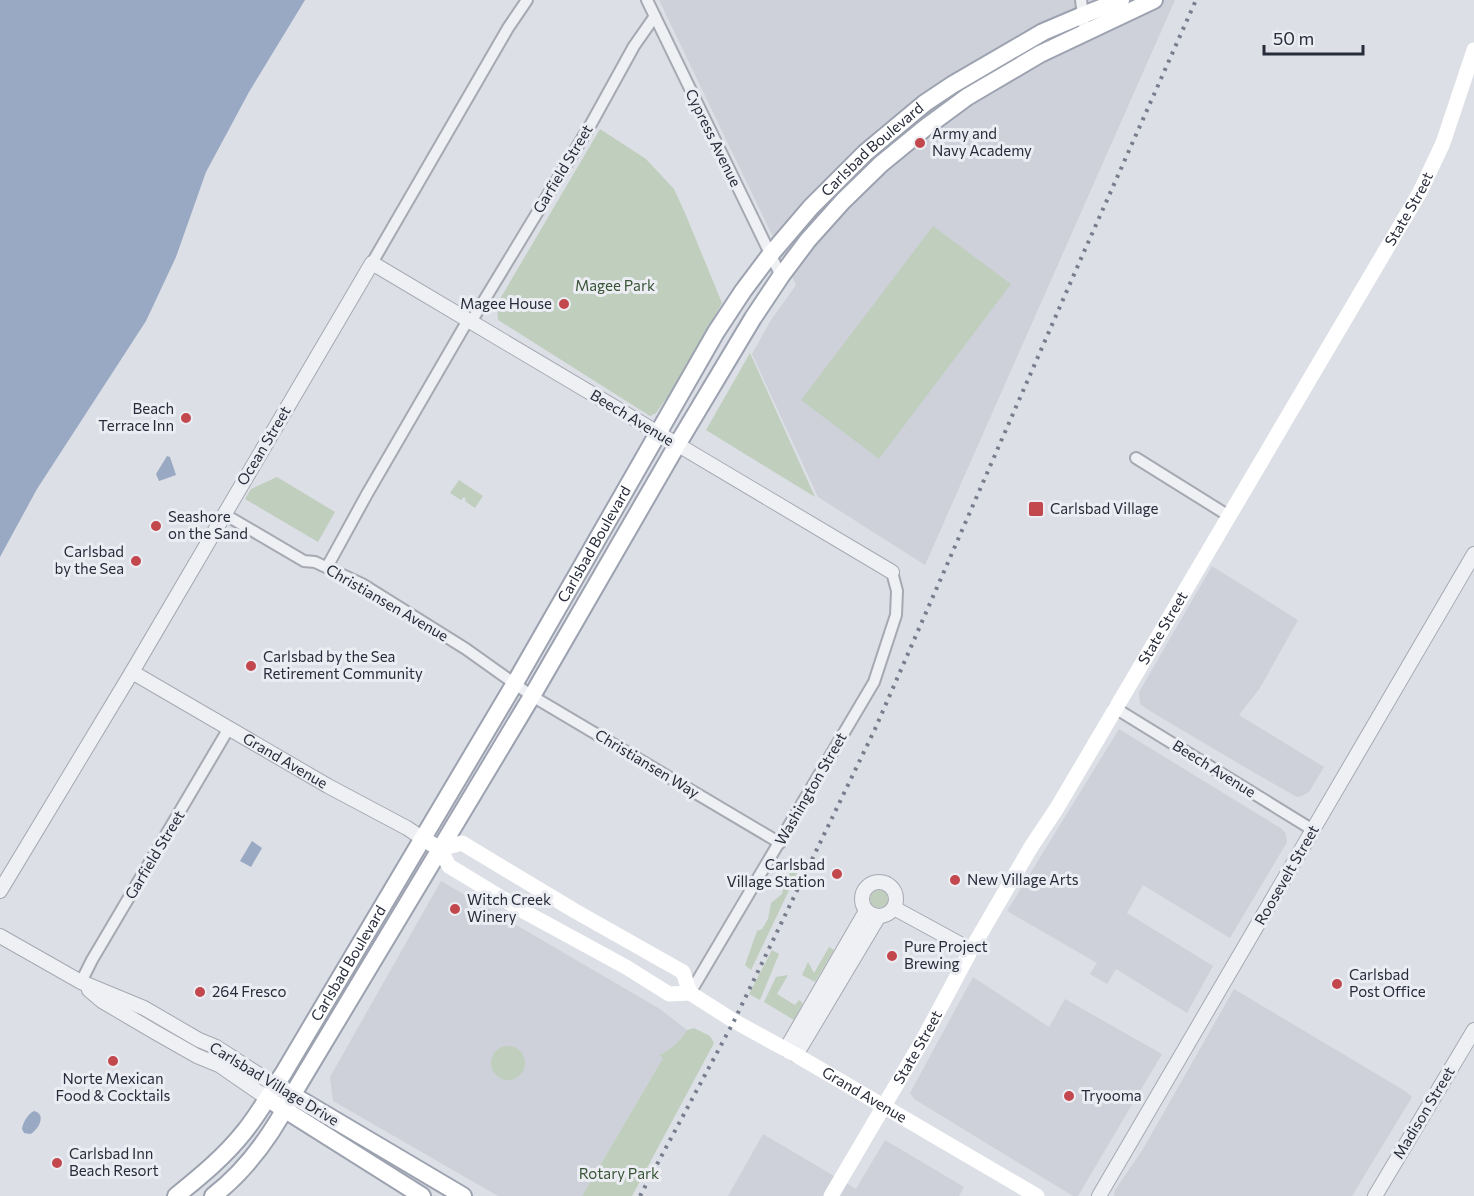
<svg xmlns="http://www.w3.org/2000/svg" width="1474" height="1196" font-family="Commissioner,sans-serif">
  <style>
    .built { fill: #ced1da }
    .green { fill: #c0cebe }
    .water { fill: #99a9c3 }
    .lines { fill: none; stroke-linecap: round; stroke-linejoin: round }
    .minor-casing { stroke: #a6a9b2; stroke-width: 14 }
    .tertiary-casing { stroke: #a6a9b2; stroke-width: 16 }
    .primary-casing { stroke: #9ca2b0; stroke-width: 20 }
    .minor { stroke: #eef0f4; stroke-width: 10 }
    .tertiary { stroke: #eef0f4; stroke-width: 14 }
    .secondary { stroke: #fff; stroke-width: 15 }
    .primary { stroke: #fff; stroke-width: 16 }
    .rail { stroke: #777d8d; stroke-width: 4; stroke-dasharray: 3 6; stroke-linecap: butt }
    .poi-dot { fill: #c2484e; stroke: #ebedf3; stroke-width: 2 }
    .labels { text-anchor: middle; stroke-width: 6; stroke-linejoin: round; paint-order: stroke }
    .poi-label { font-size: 15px; fill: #272c3a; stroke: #ebedf3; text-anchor: start }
    .street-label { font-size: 15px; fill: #272c3a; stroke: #ebedf3 }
    .park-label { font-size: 15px; fill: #385435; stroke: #ebedf3 }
  </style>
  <rect width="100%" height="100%" fill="#dcdfe5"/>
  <!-- built -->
  <path class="built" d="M659 0H1175L925 565 818 497 752 354 771 320 796 285Z
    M1212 566 1298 620 1260 688 1239 715 1324 767 1309 792 1302 796 1297 797 1253 772 1150 711 1140 704 1139 692Z
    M1119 729 1282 829 1286 834 1287 842 1230 938 1143 885 1127 913 1213 966 1187 1013 1116 969 1107 984 1090 974 1097 963 1007 911Z
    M441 881 660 1009 687 1030 678 1042 668 1050 659 1055 663 1058 582 1196H498L333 1101 330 1077Z
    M973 977 1049 1027 1065 999 1162 1054 1078 1196H1073L914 1099 910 1093Z
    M1234 989 1405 1091 1412 1097 1352 1196H1114L1115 1190 1143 1149Z
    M763 1134 856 1189 885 1140 964 1187 959 1196H728Z"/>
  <!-- green -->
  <path class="green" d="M600 129 646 159 674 189 685 213 722 303 676 385 656 413 650 416 498 320 497 304Z
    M933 226 1011 284 879 459 801 400Z
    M750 353 815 497 706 430Z
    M277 477 335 512 318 542 245 499 251 489Z
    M459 480 483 496 475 508 465 501 466 499 464 497 461 500 450 493Z
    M801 862 802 863 751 970 745 965 757 931 762 929 768 919 771 903 782 894 787 876Z
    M870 899a9 9 0 1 1 18 0a9 9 0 1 1-18 0Z
    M829 947 834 950 815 982 802 975 808 962 814 973Z
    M772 950 779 954 760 1000 749 994Z
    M788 975 777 994 795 1005 799 1000 802 1002V1005L794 1020 764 1002 776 977Z
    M694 1028 710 1036 714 1043 632 1196H582L663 1058 659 1055C672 1049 679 1042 687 1030Z
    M491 1063a17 17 0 1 1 34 0a17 17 0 1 1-34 0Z"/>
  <!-- water -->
  <path class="water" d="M0 0H305L249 92 206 172 176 257 146 321 37 489 0 557Z
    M167 456 170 457 176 475 159 481 156 474Z
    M252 841 262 848 251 867 240 861Z
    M34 1111C49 1115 35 1133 30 1134 28 1134 26 1133 24 1133L22 1129C23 1122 28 1114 34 1111Z"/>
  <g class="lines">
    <!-- minor casing -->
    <g class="minor-casing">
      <path id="minor" d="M647 0 781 276
        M1081 0 1085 32
        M372 263 508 28 527 0
        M471 322 591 124 634 46 655 16
        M1136 458 1229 516
        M224 514 304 561 315 562 362 584 466 649 532 696 780 843
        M327 567 367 494 468 320
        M1115 708 1313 830
        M81 982 92 960 229 728
        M690 993 874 682 896 615 897 591 892 572"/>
    </g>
    <!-- tertiary casing -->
    <g class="tertiary-casing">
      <g id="tertiary">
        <path id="s1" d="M132 672 328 786 407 828 422 838"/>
        <circle cx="879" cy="899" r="17"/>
        <path d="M0 891 132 672 372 263 892 572"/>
        <path d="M894 908 971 950"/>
        <path d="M0 936 81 982 144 1008 199 1040 216 1047 275 1085"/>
        <path d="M89 990 102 1001 153 1031 197 1056 219 1065 267 1098"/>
        <path d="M786 1049 866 911"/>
        <path d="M796 1055 879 916"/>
        <path d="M1099 1196 1474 554"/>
        <path d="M1375 1196 1474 1030"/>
      </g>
    </g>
    <!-- primary casing -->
    <g class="primary-casing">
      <g id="primary">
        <path d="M284 1090 463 1196"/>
        <path d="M276 1104 422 1196"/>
        <path id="s4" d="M176 1196C201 1176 225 1156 244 1132 259 1114 270 1093 283 1074L515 683 716 332 743 291 770 255 811 207 865 153 925 103 952 85 1043 32 1083 15 1121 0"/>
        <path d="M213 1196C248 1169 273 1133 293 1094L532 696 677 445 753 318 781 276 808 240 843 201 881 164 925 128 967 97 1040 54 1154 0"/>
      </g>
    </g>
    <!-- minor -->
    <use href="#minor" class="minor"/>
    <!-- tertiary -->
    <use href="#tertiary" class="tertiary"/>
    <!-- secondary -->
    <g class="secondary">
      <path id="s2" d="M422 838 440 849 449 866 525 912 626 967 669 994 690 993 734 1021 796 1055 1037 1196"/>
      <path d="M440 849 462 843 575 911 683 972 690 993"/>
      <path id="s3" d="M831 1196 925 1036 971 950 1031 847 1057 808 1420 192 1443 143 1474 50"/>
    </g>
    <!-- primary -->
    <use href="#primary" class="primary"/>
    <!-- rail -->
    <path class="rail" d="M640 1196 734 1021 875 729 1083 254 1196 0"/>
  </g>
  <!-- markers -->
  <g class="poi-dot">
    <circle cx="920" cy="143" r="6"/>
    <circle cx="564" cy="304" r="6"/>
    <circle cx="186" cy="418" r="6"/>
    <rect x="1028" y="501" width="16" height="16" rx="3"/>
    <circle cx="156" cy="526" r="6"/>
    <circle cx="136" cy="561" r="6"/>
    <circle cx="251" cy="666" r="6"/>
    <circle cx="837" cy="874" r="6"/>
    <circle cx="955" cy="880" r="6"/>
    <circle cx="455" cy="909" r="6"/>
    <circle cx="892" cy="956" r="6"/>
    <circle cx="1337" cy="984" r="6"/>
    <circle cx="200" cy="992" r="6"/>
    <circle cx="113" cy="1061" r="6"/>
    <circle cx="1069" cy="1096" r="6"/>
    <circle cx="57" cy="1163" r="6"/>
  </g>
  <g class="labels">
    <!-- poi labels -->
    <g class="poi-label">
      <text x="932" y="139">Army and<tspan x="932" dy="17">Navy Academy</tspan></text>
      <text x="552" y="309" text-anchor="end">Magee House</text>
      <text x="174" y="414" text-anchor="end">Beach<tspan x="174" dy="17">Terrace Inn</tspan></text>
      <text x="1050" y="514">Carlsbad Village</text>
      <text x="168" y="522">Seashore<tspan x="168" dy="17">on the Sand</tspan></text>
      <text x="124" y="557" text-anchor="end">Carlsbad<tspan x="124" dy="17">by the Sea</tspan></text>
      <text x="263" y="662">Carlsbad by the Sea<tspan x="263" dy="17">Retirement Community</tspan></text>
      <text x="825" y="870" text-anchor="end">Carlsbad<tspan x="825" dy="17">Village Station</tspan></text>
      <text x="967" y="885">New Village Arts</text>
      <text x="467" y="905">Witch Creek<tspan x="467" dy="17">Winery</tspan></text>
      <text x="904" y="952">Pure Project<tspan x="904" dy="17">Brewing</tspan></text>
      <text x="1349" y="980">Carlsbad<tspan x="1349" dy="17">Post Office</tspan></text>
      <text x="212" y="997">264 Fresco</text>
      <text x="113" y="1084" text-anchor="middle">Norte Mexican<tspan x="113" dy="17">Food &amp; Cocktails</tspan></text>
      <text x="1081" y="1101">Tryooma</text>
      <text x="69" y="1159">Carlsbad Inn<tspan x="69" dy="17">Beach Resort</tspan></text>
    </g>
    <!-- street labels -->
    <g class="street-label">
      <text transform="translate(713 138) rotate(64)" y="5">Cypress Avenue</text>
      <text dy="5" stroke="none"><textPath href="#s4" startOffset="1264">Carlsbad Boulevard</textPath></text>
      <text transform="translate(563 169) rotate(-59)" y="5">Garfield Street</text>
      <text dy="5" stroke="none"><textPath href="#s3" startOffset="1144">State Street</textPath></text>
      <text transform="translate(632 418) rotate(31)" y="5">Beech Avenue</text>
      <text transform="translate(264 446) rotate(-59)" y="5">Ocean Street</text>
      <text dy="5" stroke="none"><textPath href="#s4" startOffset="778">Carlsbad Boulevard</textPath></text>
      <text transform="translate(387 603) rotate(30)" y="5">Christiansen Avenue</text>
      <text dy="5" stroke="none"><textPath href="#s3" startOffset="658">State Street</textPath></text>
      <text dy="5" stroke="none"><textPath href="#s1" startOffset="177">Grand Avenue</textPath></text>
      <text transform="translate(647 764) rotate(31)" y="5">Christiansen Way</text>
      <text transform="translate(1214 769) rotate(32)" y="5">Beech Avenue</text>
      <text transform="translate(811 789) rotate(-60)" y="5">Washington Street</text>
      <text transform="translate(155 855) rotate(-59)" y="5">Garfield Street</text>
      <text transform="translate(1287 875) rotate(-60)" y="5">Roosevelt Street</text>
      <text dy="5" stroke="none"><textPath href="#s4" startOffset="292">Carlsbad Boulevard</textPath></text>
      <text dy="5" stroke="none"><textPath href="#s3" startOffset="172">State Street</textPath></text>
      <text transform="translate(274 1084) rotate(31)" y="5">Carlsbad Village Drive</text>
      <text dy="5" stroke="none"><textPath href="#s2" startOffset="518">Grand Avenue</textPath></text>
      <text transform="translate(1424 1113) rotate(-59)" y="5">Madison Street</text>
    </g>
    <!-- park labels -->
    <g class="park-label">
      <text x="615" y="291">Magee Park</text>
      <text x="619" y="1179">Rotary Park</text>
    </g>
  </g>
  <!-- scale -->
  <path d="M1264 45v9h99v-9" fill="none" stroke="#272c3a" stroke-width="3"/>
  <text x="1273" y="45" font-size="18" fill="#272c3a" stroke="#ebedf3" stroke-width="4.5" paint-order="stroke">50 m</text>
</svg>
